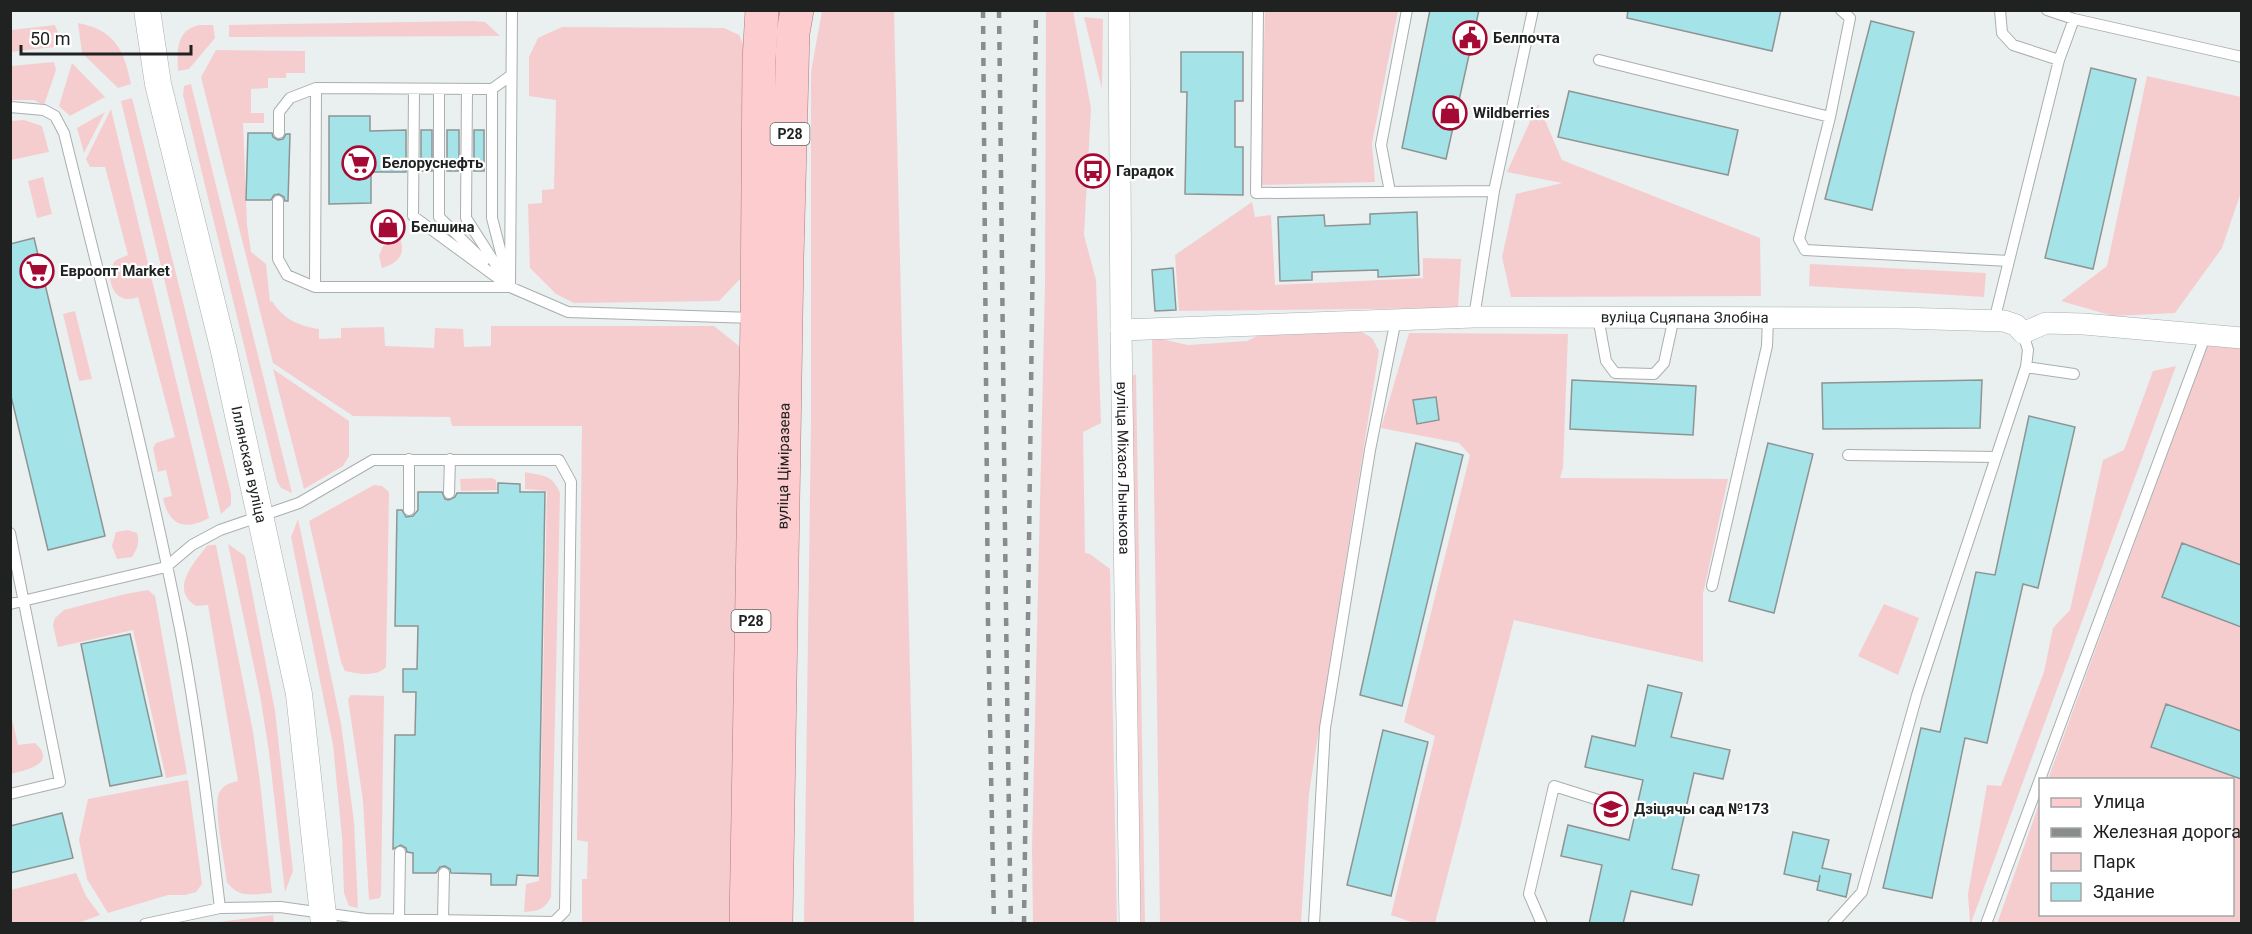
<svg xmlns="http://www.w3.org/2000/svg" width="2252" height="934" font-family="Roboto,sans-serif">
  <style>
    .green { fill: #f6cdcf }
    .building { fill: #a4e3e8; stroke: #8e9494; stroke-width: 1.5 }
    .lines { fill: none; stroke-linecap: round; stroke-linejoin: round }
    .service-casing { stroke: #a9aeaf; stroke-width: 12 }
    .minor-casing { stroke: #a9aeaf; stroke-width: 22 }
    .tertiary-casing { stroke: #a9aeaf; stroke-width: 27 }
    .primary-casing { stroke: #ae7a7d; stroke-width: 34 }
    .service { stroke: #fff; stroke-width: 10 }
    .minor { stroke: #fff; stroke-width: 21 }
    .tertiary { stroke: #fff; stroke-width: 26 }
    .primary { stroke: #fdccce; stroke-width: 33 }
    .rail { stroke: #898c8d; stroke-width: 4.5; stroke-dasharray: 8 8; stroke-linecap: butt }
    .labels { text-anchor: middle; stroke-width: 4.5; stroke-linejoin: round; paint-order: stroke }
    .shield { fill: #fff; stroke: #636464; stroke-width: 1.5 }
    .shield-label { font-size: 14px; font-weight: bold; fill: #202222 }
    .poi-label { font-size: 15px; font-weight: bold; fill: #202222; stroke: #fff; text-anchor: start }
    .street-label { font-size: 15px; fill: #202222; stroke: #fff }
  </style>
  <rect width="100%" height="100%" fill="#eaeff0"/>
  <!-- green -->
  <path class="green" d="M822 11H894L912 755 914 923H804L811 424V72Z
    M1073 11 1091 108 1084 235 1096 280 1101 423 1083 432 1085 553 1090 554 1110 569 1117 924 1033 923 1032 849 1045 285 1046 11Z
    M1265 11H1398L1372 143 1375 182 1260 185Z
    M1084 17 1103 19 1102 89Z
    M473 21 485 22 500 36 229 37V25Z
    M78 23C115 30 124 50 131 84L118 88 82 53Z
    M55 25 58 33 55 47 11 52V30Z
    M200 25H213L215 38 189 69 178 71C177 51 176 29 200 25Z
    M562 27 724 28 739 35 745 48 740 279 719 301 574 303 556 294 530 268 528 204 542 203V190L554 189 556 100 529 96V57L538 38Z
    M216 50 305 51V73H286V78H268V88L251 89V113H264V123H243L247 225 251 252 266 264 270 302 272 301C283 319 299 326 319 329V339L341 338V328L384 327 385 346 434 348 435 328 463 329 464 347 491 346V326H714L739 346 743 364 733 923H582V879H587L588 842 577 840 582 426H452L450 417 353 416 273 363 201 77Z
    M54 62 56 70 44 105 34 100H11V66Z
    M72 63 105 97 70 116 59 106Z
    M2147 76 2241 97V192L2222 248 2175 313 2113 316 2061 301 2107 266Z
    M191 84 292 493 281 488 277 481 183 95 184 86Z
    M132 98 231 494V505L221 514 121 101Z
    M1538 104 1562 160 1760 238 1761 296 1511 297 1502 257 1516 194 1562 183 1507 172Z
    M111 109 209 518C185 531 169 526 163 498L172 496 166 470 158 472 153 448 156 443 175 437 138 297C135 298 132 299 128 299 111 299 105 273 115 261 119 258 124 257 128 255L105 167H90L86 159Z
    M105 112 84 153 77 128Z
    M24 120 42 126 49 152 11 160V121Z
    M43 177 52 214 37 218 28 181Z
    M1252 202 1255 217 1271 215 1275 285 1423 278V258L1461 259 1458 308 1179 311 1175 255Z
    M400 238C406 255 398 263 382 268L379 256 383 246Z
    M1810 264 1986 273 1984 297 1809 286Z
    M75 311 92 379 79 381 63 314Z
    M1362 332 1372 338 1379 351 1309 793 1301 923H1160L1152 337 1188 345 1247 341 1261 334Z
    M1409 333 1568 334 1563 468 1560 478 1728 479 1703 594V662L1514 620 1435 923H1414L1391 915 1435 736 1404 722 1470 455 1459 443 1381 428Z
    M2209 340 2241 343V923L1997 924 2040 801V914H2232V780L2048 779Z
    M2176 366 1971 923H1970L1968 894 1987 785 2001 786 2044 672 2053 628 2070 610 2103 460 2124 450 2153 371Z
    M273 369 349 421V456L343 466 304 489Z
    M1136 374 1145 924 1140 923 1131 377Z
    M525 472C543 476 552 474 560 493L551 897C544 910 538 911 524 912L526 884 539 881 547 491 525 489Z
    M492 478 496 480 497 490 461 491 460 479Z
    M374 485 382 486 389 492 386 667C377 677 358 674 345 671L341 662 309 521Z
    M298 519 341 724 354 822 358 908 349 906 344 893 342 837 333 745 291 537Z
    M128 530 137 533C140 543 137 549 132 557L117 559 112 546 116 532Z
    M228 544 245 556 275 711 293 871 285 892 269 752 260 695Z
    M210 545H216L253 732 260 782 272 893C253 894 239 899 227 882 225 865 213 806 219 793 224 784 230 783 238 781L208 605 196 606C169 589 194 563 207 546Z
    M148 590 155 596 187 774 166 778 133 630 58 647 53 625 55 618 64 610 125 594Z
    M1884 604 1919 618 1898 675 1858 656Z
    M351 695 384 696 381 894 380 898 369 900 363 801 348 699Z
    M10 711 18 745 35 743C58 764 26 770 11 774Z
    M188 780 202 884 196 892 185 895H168L108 913 87 879 79 840 88 799Z
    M76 873 86 896 100 915 78 923H11V890Z
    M273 915 274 923H211Z"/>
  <!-- building -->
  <path class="building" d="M1430 10H1479L1446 159 1402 148Z
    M1628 10H1781L1772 51 1627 18Z
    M1871 21 1914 32 1872 210 1825 199Z
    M1181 52H1243V101H1235V147H1243V195L1185 194 1187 92H1181Z
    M2091 68 2136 79 2093 269 2045 258Z
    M1569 91 1738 130 1728 175 1558 137Z
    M329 116H370V131L406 130V172H371V203L329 204Z
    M421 130H432V171H421Z
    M447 130H459V171H447Z
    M474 130H484V171H474Z
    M248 133H272L273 137 278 140 283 139 286 134H290L288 201H285L284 197 279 194 274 195 271 200H246Z
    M1417 212 1419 275 1378 277V270L1312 272V280L1280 281 1278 217 1324 215 1325 226 1370 224V214Z
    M376 216H394L393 239 376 238Z
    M34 238 105 536 48 550 10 392V244Z
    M1173 268 1176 310 1155 311 1152 270Z
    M1572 380 1696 386 1693 435 1570 429Z
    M1982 380 1980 428 1823 429 1822 383Z
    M1436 397 1439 420 1417 424 1413 400Z
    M2029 416 2075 427 2038 588 2023 584 1987 743 1965 738 1932 898 1883 888 1921 728 1940 732 1976 572 1995 575Z
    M1416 443 1463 455 1402 706 1360 695Z
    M1768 443 1813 454 1774 613 1729 601Z
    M498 483 520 484V492H545L538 876 517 875 516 885H491V874L451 873 450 869 445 866 440 867 436 873H413V853L407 852 406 848 401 845 393 849 395 735H415L416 692H403V669H417L418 626H395L397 510H402L406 517 413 516 418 510V492H442L445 499 449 500 455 497 457 493H498Z
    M2182 543 2241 565V627L2162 597Z
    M130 634 162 776 110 786 81 644Z
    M1648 685 1682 693 1671 737 1730 750 1723 779 1694 773 1672 869 1699 875 1692 905 1631 891 1623 924H1589L1602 865 1561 856 1568 825 1629 840 1643 780 1585 767 1592 736 1635 746Z
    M2166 704 2241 731V779L2151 747Z
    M1383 730 1428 742 1391 896 1347 885Z
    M62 813 73 858 10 873V826Z
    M1793 832 1829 840 1822 868 1851 874 1846 897 1817 890 1820 875 1819 882 1784 874Z"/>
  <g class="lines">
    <!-- service casing -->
    <g class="service-casing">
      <path id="service" d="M1258 10 1256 193 1494 191
        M1841 10 1850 18 1830 117 1799 239 1805 250 2009 261
        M2000 10 2002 33 2013 45 2059 60
        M2047 10 2074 19 2242 57
        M1599 60 1830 117
        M439 89V217L484 261
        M467 89 466 218 505 279
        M414 90 413 216 510 287 568 312 753 318
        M10 107 44 110 55 116 64 133C105 299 148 466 181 634 198 724 209 816 220 908
        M279 133V112L290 98 316 88 492 89
        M1390 192 1381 145 1407 10
        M278 201V259L287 275 315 287H510
        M506 272 492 218V89L510 76
        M315 287 316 88
        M510 287 512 10
        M1474 317 1494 191 1533 10
        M1598 317 1606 361 1615 373 1654 374 1664 363 1674 317
        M1994 321 2059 60 2074 19
        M2026 367 2074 374
        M1848 455 1996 457
        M449 493 450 459
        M409 510V459
        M10 533 60 782 10 794
        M1712 586 1767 346 1768 318
        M10 604 166 567 192 545 220 530 299 503 373 460H559L571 482 565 911 554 922 366 919 280 907 220 908 145 924
        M399 919 400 852
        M443 919 444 873
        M1314 924 1325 728 1370 450 1396 319
        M1542 924 1529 894 1554 786 1611 804
        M1833 924 1862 892 1917 695 2026 367 2028 350 2023 333
        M1986 924 2206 334"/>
    </g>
    <!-- minor casing -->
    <g class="minor-casing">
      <g id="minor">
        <path id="s1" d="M1119 10 1121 330 1130 924"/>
        <path id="s2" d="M1121 330 1474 317 1898 318 2004 321 2016 325 2023 333 2046 323 2084 324 2242 338"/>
      </g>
    </g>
    <!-- tertiary casing -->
    <g class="tertiary-casing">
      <g id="tertiary">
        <path id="s3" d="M147 10 158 84 224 351 299 694 324 924"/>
      </g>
    </g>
    <!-- primary casing -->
    <g class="primary-casing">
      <g id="primary">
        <path d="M746 924 757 318 759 60 762 10"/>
        <path id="s4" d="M776 924 787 258 793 33 797 10"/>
      </g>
    </g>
    <!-- service -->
    <use href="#service" class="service"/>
    <!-- minor -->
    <use href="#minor" class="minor"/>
    <!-- tertiary -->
    <use href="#tertiary" class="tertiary"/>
    <!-- primary -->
    <use href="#primary" class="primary"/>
    <!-- rail -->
    <path class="rail" d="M983 10 988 621 994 924
      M999 10C1003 315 1005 619 1011 924
      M1024 924 1036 10"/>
  </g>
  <!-- icons -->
  <defs>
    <g id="civic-ring" transform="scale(1.725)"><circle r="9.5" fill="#fff" stroke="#a50a35" stroke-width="1.5"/><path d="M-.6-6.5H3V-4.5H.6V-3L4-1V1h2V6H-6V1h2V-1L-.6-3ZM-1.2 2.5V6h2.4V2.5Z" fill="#a50a35"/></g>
    <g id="shop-ring" transform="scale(1.725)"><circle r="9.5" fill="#fff" stroke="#a50a35" stroke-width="1.5"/><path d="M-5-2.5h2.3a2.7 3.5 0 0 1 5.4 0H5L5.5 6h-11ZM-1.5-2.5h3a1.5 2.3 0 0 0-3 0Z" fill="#a50a35"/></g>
    <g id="supermarket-ring" transform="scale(1.725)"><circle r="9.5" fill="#fff" stroke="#a50a35" stroke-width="1.5"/><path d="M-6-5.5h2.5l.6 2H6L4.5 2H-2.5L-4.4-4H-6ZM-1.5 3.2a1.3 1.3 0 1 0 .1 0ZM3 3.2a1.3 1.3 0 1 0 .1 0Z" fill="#a50a35"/></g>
    <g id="bus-ring" transform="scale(1.725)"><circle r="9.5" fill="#fff" stroke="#a50a35" stroke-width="1.5"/><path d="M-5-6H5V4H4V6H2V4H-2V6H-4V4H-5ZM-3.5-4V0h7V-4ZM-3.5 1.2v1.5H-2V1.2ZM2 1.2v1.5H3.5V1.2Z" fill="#a50a35"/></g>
    <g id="school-ring" transform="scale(1.725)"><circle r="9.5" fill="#fff" stroke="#a50a35" stroke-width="1.5"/><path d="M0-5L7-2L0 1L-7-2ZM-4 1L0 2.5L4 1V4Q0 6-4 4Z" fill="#a50a35"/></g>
  </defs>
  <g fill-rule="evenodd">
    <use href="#civic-ring" x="1470" y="38"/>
    <use href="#shop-ring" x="1450" y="113"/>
    <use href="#supermarket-ring" x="359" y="163"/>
    <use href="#bus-ring" x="1093" y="171"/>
    <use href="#shop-ring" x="388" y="227"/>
    <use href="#supermarket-ring" x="37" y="271"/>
    <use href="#school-ring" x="1611" y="809"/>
  </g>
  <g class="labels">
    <!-- shield labels -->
    <g class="shield">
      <rect x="770.5" y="123" width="39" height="22" rx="4.5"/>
      <rect x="731.5" y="610" width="39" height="22" rx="4.5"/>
    </g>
    <g class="shield-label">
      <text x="790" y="139">Р28</text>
      <text x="751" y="626">Р28</text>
    </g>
    <!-- poi labels -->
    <g class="poi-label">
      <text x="1493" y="43">Белпочта</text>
      <text x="1473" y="118">Wildberries</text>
      <text x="382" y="168">Белоруснефть</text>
      <text x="1116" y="176">Гарадок</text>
      <text x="411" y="232">Белшина</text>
      <text x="60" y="276">Евроопт Market</text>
      <text x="1634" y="814">Дзіцячы сад №173</text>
    </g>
    <!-- street labels -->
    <g class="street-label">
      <text dy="5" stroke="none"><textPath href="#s2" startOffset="564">вуліца Сцяпана Злобіна</textPath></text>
      <text dy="5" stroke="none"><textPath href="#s3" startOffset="466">Іллянская вуліца</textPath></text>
      <text dy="5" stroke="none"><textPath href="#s4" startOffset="458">вуліца Ціміразева</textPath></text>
      <text dy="5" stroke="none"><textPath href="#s1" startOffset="458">вуліца Міхася Лынькова</textPath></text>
    </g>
  </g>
  <!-- border -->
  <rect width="2252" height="934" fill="none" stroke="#202222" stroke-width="24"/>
  <!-- legend -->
  <rect x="2039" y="778" width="195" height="138" fill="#ffffff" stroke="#a6a7a7" stroke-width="1.5"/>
  <rect x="2051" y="798" width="30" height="9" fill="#fdccce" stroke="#a6a7a7" stroke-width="1.5"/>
  <text x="2093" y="808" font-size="18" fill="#202222">Улица</text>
  <rect x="2051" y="828" width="30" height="9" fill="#898c8d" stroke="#a6a7a7" stroke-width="1.5"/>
  <text x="2093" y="838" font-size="18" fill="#202222">Железная дорога</text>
  <rect x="2051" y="853" width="30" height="18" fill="#f6cdcf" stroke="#a6a7a7" stroke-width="1.5"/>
  <text x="2093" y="868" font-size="18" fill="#202222">Парк</text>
  <rect x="2051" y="883" width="30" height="18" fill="#a4e3e8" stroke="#a6a7a7" stroke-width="1.5"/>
  <text x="2093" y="898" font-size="18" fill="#202222">Здание</text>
  <!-- scale -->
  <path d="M21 45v9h170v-9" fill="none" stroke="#202222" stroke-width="3"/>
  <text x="30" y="45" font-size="18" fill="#202222" stroke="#ffffff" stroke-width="4.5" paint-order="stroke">50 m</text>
</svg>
